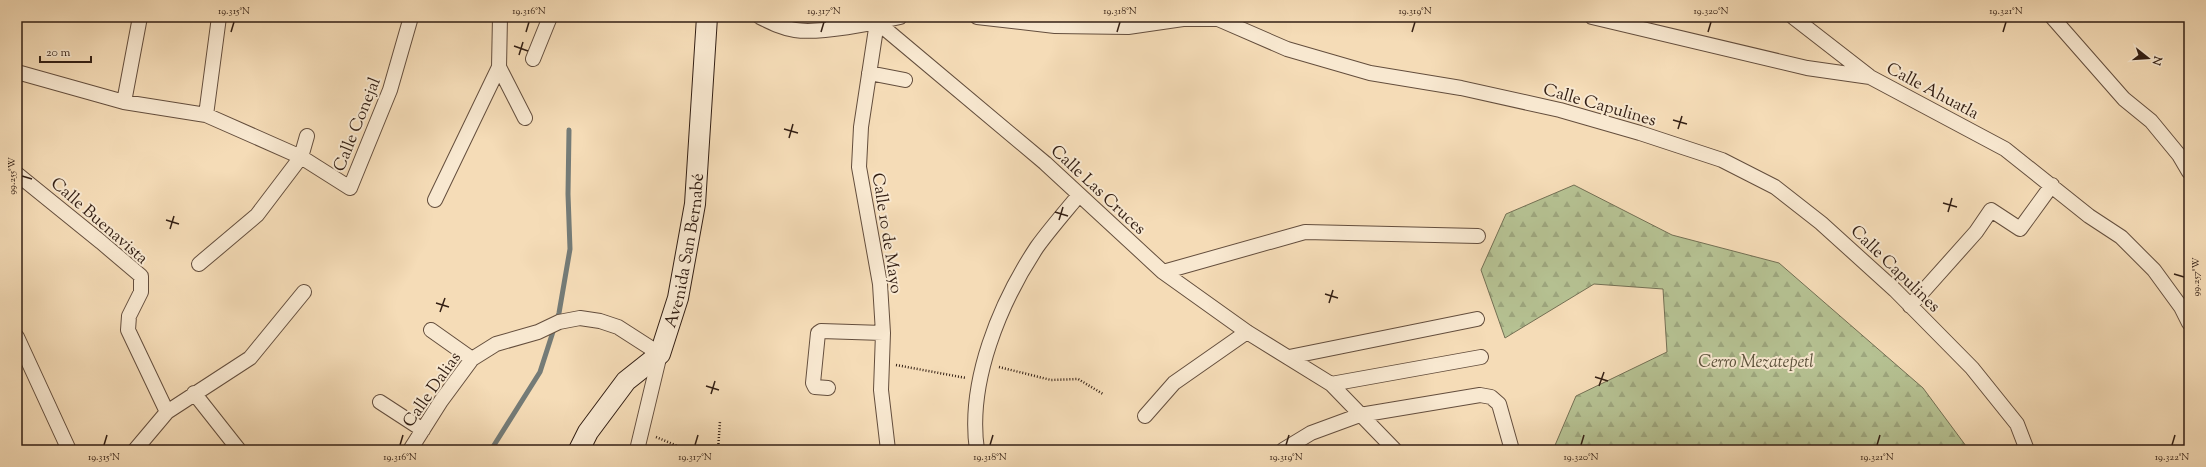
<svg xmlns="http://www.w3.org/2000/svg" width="2206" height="467" font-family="'Sorts Mill Goudy',serif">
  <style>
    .forest { fill: url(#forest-firs); stroke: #747054 }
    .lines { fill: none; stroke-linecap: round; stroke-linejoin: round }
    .stream { stroke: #747b77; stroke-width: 5 }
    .service-casing { stroke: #644e3d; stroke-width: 8 }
    .minor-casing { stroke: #644e3d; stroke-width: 16 }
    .secondary-casing { stroke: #331f14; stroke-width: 22 }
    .path { stroke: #331f14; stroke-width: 2.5; stroke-dasharray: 1 2; stroke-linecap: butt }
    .service { stroke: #f8e8d0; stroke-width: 7 }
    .minor { stroke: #f8e8d0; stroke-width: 14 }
    .secondary { stroke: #f8e8d0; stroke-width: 20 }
    .ticks { fill: none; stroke: #331f14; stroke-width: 1.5 }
    .labels { text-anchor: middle; stroke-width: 4; stroke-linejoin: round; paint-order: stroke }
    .street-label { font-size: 17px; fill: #331f14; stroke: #f8e8d0 }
    .park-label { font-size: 17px; font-style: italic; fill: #5a503a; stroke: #f8e8d0 }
    .neatline { fill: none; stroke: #331f14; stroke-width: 1.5 }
    .ticks-label { font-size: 10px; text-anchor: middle; fill: #331f14 }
  </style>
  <defs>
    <pattern id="forest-firs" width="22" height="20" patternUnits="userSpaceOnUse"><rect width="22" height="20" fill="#b6c293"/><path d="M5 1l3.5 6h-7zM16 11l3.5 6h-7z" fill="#9da67e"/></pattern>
  </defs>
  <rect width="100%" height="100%" fill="#f5dcb7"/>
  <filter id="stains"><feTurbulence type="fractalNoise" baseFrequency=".005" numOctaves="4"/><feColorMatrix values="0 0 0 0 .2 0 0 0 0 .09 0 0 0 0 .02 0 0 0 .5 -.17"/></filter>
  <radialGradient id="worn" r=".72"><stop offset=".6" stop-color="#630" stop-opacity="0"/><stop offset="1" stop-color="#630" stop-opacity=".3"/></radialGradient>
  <!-- forest -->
  <path class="forest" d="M1574 185 1672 235 1779 263 1923 388 1969 450H1553L1576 396 1667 352 1663 289 1594 284 1505 338 1481 270 1506 214Z"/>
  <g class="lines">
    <!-- stream -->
    <path class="stream" d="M491 450 540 372 559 313 570 249 568 194 569 130"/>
    <!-- service casing -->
    <g class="service-casing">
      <path id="service" d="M829 17 830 28"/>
    </g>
    <!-- minor casing -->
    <g class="minor-casing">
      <path id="minor" d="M760 17C772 23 782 28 795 30 819 34 875 23 900 17
        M977 17 1055 26 1128 27 1183 19H1218L1224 17
        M1592 17 1807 68 1870 77 2005 149 2089 216 2121 237 2154 270 2181 307 2189 323
        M1793 17 1869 76
        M2052 17 2124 99 2151 121 2179 155 2189 172
        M1218 19 1287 49 1370 73 1461 88 1560 110 1640 133 1722 160 1775 187 1821 223 1895 290 1972 368 2017 424 2027 450
        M877 22 1045 163 1163 272 1247 332 1331 384 1395 450
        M877 22 861 127 859 167 880 284 883 333 881 390 888 450
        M533 59 550 17
        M499 67 525 118
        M17 72 124 102 206 115 301 157 350 188 390 90 411 17
        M869 73 905 80
        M124 102 140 17
        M206 115 219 17
        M17 174 101 242 141 276V292L129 316 128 330 167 412
        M435 200 499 67 500 17
        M199 264 257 215 301 157 307 136
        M1163 272 1305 232 1478 236
        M1910 306 1976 232 1991 210 2020 229 2052 185
        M431 330 472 359
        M17 337 69 450
        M1289 357 1477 319
        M1331 384 1481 357
        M828 388 815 387 813 383 818 333 821 331 883 333
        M194 393 239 450
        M380 402 423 430
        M1145 416 1174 383 1247 332
        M135 450 167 412 250 358 304 292
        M410 450 441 401 472 359 496 344 538 332 559 322 580 318 600 321 618 327 660 354 637 450
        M977 450C967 382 1000 303 1037 247 1050 229 1065 212 1079 195
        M1283 450 1311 433 1360 415 1480 395 1491 397 1499 404 1512 450"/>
    </g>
    <!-- secondary casing -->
    <g class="secondary-casing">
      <g id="secondary">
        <path id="s1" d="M579 450 588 432 626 381 660 354 678 298 695 204 707 17"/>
      </g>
    </g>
    <!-- path -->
    <path class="path" d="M896 365 966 378
      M999 367 1051 380 1078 379 1103 394
      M656 437 687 450
      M718 450 720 421"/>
    <!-- service -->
    <use href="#service" class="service"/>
    <!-- minor -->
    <use href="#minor" class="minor"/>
    <!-- secondary -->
    <use href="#secondary" class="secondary"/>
  </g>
  <!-- ticks -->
  <path class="ticks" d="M231 32 234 22M526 32 529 22M821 32 824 22M1117 32 1120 22M1412 32 1415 22M1708 32 1711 22M2003 32 2006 22M514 46 528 51M519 55 523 42M1673 120 1687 124M784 129 798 133M1678 129 1682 116M789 138 793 124M22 176 32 179M1943 203 1957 207M1055 212 1068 216M1948 212 1952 198M166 220 179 224M1059 220 1063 207M170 229 174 216M2174 274 2184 277M1325 294 1338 298M436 303 449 307M1329 303 1333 290M440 312 445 298M1595 377 1608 381M706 386 719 390M1599 386 1604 372M711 394 715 381M104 445 107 435M400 445 403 435M695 445 698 435M990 445 993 435M1286 445 1289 435M1581 445 1584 435M1877 445 1880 435M2172 445 2175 435"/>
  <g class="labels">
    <!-- street labels -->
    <g class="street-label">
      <text transform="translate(1933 90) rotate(28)" y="6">Calle Ahuatla</text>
      <text transform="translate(1600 104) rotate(16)" y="6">Calle Capulines</text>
      <text transform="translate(356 124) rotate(-68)" y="6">Calle Conejal</text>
      <text transform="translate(1099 189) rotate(43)" y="6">Calle Las Cruces</text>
      <text transform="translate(100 220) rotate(41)" y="6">Calle Buenavista</text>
      <text transform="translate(888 233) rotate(81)" y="6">Calle 10 de Mayo</text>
      <text dy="6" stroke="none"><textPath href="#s1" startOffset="234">Avenida San Bernabé</textPath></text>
      <text transform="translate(1896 268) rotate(44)" y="6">Calle Capulines</text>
      <text transform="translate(431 389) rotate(-55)" y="6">Calle Dalias</text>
    </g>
    <!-- park labels -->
    <g class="park-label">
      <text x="1756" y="367">Cerro Mezatepetl</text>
    </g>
  </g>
  <!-- margin -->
  <rect width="2206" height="467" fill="none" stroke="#f5dcb7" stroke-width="44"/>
  <!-- north arrow -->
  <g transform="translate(2148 58) rotate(107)" stroke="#f8e8d0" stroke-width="3" paint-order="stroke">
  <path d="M0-3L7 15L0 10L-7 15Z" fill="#331f14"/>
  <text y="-6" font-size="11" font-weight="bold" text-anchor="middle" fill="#331f14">N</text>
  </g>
  <!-- scale -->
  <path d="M40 56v6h51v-6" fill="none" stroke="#331f14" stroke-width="2"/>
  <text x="46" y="56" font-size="12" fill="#331f14" stroke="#f8e8d0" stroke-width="3" paint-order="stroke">20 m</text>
  <rect x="22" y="22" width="2162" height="423" class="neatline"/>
  <g class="ticks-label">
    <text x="234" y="14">19.315°N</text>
    <text x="529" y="14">19.316°N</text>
    <text x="824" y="14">19.317°N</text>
    <text x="1120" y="14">19.318°N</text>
    <text x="1415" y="14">19.319°N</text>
    <text x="1711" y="14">19.320°N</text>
    <text x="2006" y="14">19.321°N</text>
    <text transform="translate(11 176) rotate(-90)" y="4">99.255°W</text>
    <text transform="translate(2195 277) rotate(-90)" y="4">99.257°W</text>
    <text x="104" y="460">19.315°N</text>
    <text x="400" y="460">19.316°N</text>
    <text x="695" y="460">19.317°N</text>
    <text x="990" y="460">19.318°N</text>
    <text x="1286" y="460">19.319°N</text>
    <text x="1581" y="460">19.320°N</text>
    <text x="1877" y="460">19.321°N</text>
    <text x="2172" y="460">19.322°N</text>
  </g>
  <rect width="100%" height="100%" filter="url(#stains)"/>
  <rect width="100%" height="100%" fill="url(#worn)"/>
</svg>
